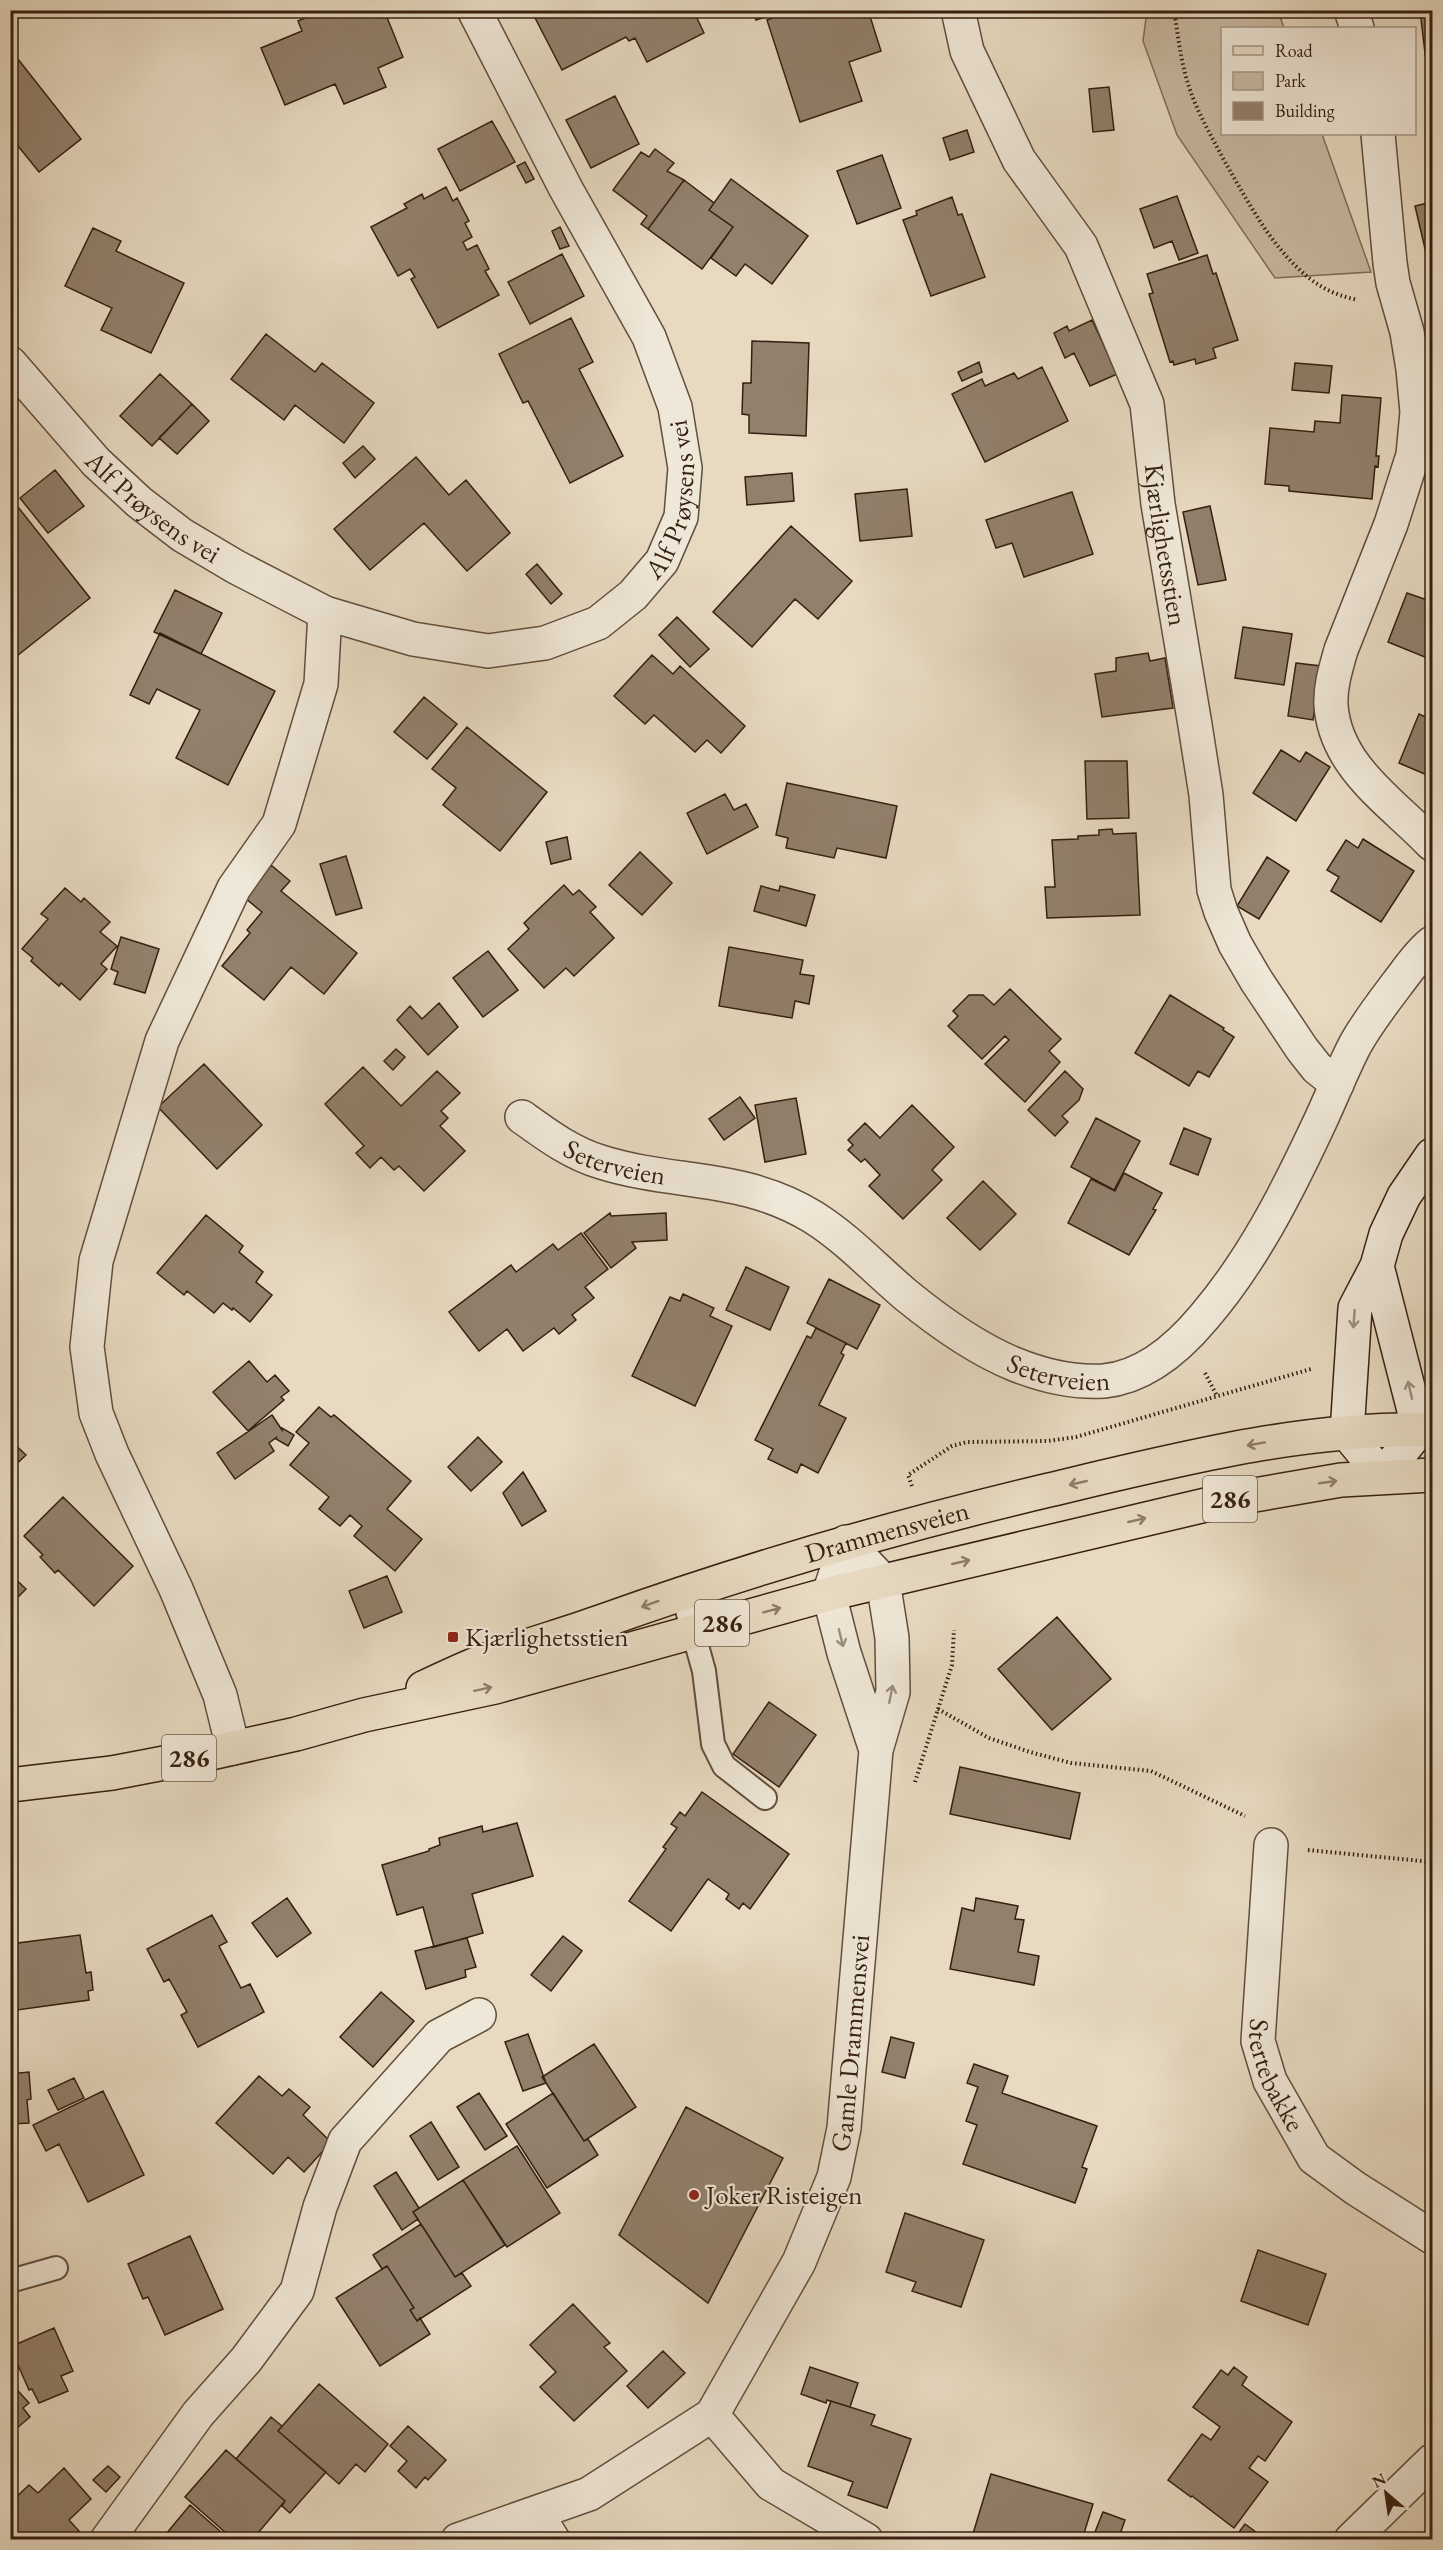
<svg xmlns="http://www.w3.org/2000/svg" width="1443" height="2550" font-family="'EB Garamond',serif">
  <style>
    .green { fill: #c9baa3; stroke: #806c5a; stroke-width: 1.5 }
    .building { fill: #92806d; stroke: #361f11; stroke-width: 1.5 }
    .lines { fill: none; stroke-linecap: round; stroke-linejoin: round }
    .service-casing { stroke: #624e3d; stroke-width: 26 }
    .minor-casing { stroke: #624e3d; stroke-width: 36 }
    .secondary-casing { stroke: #361f11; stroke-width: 36 }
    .primary-casing { stroke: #361f11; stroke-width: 36 }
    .path { stroke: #361f11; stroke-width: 4; stroke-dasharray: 1.5 3; stroke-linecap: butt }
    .service { stroke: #efe7d7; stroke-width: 22 }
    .minor { stroke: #efe7d7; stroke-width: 33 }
    .secondary { stroke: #efe7d7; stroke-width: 33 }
    .primary { stroke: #e7dac1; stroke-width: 33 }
    .oneway { stroke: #9c8d7e }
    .oneway2 { stroke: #8e7c69 }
    .poi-dot { fill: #8f2418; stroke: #efe7d7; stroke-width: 2 }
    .labels { text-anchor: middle; stroke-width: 4.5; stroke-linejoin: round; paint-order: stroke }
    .shield { fill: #efe7d7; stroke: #6e5b4c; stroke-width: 1.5 }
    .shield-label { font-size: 26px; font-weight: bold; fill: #361f11 }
    .street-label { font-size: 27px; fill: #361f11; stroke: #efe7d7 }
    .poi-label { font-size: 27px; fill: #361f11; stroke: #efe7d7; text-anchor: start }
  </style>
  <rect width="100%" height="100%" fill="#e7dac1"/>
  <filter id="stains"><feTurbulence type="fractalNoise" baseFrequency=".00333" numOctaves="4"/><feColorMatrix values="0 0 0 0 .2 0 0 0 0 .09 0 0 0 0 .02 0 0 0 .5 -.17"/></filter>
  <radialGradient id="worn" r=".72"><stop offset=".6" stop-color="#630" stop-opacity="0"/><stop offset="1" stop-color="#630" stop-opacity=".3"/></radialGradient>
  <!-- green -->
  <path class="green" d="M1147 11H1278L1284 28H1222V134H1322L1371 272 1275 278 1177 135 1143 41Z"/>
  <!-- building -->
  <path class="building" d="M323 10H336L338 17 353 10H384L403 57 378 68 386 87 344 104 335 84 285 105 261 48 302 31 298 21Z
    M535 10H693L704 33 647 62 635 38 629 41 626 37 562 70 532 12Z
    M753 10H788L756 20Z
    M796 10H868L881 51 849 62 862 101 800 122 767 20Z
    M1420 10H1432V61L1426 62Z
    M10 49 81 139 39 172 10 136Z
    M1109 87 1114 130 1093 132 1089 89Z
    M615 96 639 144 591 168 566 120Z
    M492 121 515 162 460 191 438 149Z
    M967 130 974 152 950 160 943 138Z
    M655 149 674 163 667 171 684 180 648 229 641 224 647 216 613 190 641 152 649 157Z
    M882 155 901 208 857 224 837 171Z
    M525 162 534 179 526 183 517 166Z
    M731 179 808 236 772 284 745 264 736 276 711 258 733 227 709 210Z
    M684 180 714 203 709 210 733 227 702 269 648 229Z
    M446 187 453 201 457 198 469 221 465 223 472 237 463 242 467 250 477 245 489 269 485 271 499 295 438 328 411 279 415 277 410 269 398 276 371 227 407 208 404 204 422 194 424 199Z
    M1177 196 1198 253 1179 260 1172 241 1154 248 1140 209Z
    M952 197 958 215 962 214 985 277 931 296 903 220 917 215 916 211Z
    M1432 202V252L1426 253 1415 206Z
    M560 227 569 246 560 249 552 231Z
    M93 228 121 241 116 251 184 283 151 353 101 330 112 308 65 286Z
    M10 253 18 262 10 268Z
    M562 254 584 296 530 324 508 282Z
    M1207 255 1213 274 1216 273 1238 340 1213 348 1216 358 1196 364 1195 359 1174 365 1173 361 1170 362 1149 294 1153 293 1147 274Z
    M571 318 593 362 579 369 623 456 570 483 528 401 523 403 499 354Z
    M1092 320 1117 374 1090 386 1074 353 1065 358 1054 333 1067 326 1069 331Z
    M266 334 315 372 322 363 374 403 344 443 295 405 284 420 231 379Z
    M752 341 809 343 806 436 749 433V415L742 414 743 383H751Z
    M979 362 982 372 962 381 958 372Z
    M1295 363 1332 366 1329 393 1292 390Z
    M1042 367 1068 421 985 462 952 394 982 379 985 386 1014 373 1018 379Z
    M160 374 192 404 152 446 120 416Z
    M1342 395 1381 398 1376 456H1379L1378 467 1375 466 1372 499 1289 491V486L1265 484 1270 428 1314 432 1315 421 1340 423Z
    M192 404 209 421 177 454 159 438Z
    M363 446 375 459 355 478 343 463Z
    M416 457 449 495 466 480 510 533 467 571 424 523 370 570 334 529Z
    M55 470 84 506 48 533 20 498Z
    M792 473 794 501 747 505 745 477Z
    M907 489 912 536 860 541 855 494Z
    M1072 492 1093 554 1024 577 1012 543 996 548 986 520Z
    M14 502 90 598 13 659 10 656V505Z
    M1210 506 1226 580 1198 585 1183 512Z
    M791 526 852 581 818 619 795 599 752 647 713 612Z
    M537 564 562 594 551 604 526 574Z
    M175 590 222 613 201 654 154 632Z
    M1407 593 1430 601 1432 593V660L1388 642Z
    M677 617 709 649 690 667 659 635Z
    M1243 627 1292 634 1284 685 1235 678Z
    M160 633 275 691 228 785 176 758 200 710 157 689 149 704 130 695Z
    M1148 653 1150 661 1165 658 1173 708 1102 717 1095 674 1116 671V658Z
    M652 655 673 674 680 666 745 726 721 753 707 740 695 752 654 715 645 724 614 696Z
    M1296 663 1321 666 1313 720 1288 716Z
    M424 697 457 724 427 759 394 732Z
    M1419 714 1432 720V777L1399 763Z
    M467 727 547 792 500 851 443 805 456 788 432 769Z
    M1281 750 1300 762 1306 752 1330 767 1296 821 1253 793Z
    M1085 761H1127L1129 818 1087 819Z
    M787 783 897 806 886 858 837 848 834 858 786 848 788 838 776 835Z
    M725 794 734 810 746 804 758 827 707 854 687 813Z
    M1112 829 1113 834 1136 833 1140 915 1047 918 1045 887H1055L1052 840 1078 839V836L1099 835V830Z
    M567 837 571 859 551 864 546 842Z
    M1363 839 1414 871 1381 922 1331 891 1339 877 1327 870 1346 840 1358 848Z
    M640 852 672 883 642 915 609 885Z
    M346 856 362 908 336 915 320 864Z
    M1267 857 1289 871 1259 919 1237 906Z
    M271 865 290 881 281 891 357 953 324 994 291 967 264 1000 222 966 250 933 247 930 262 912 245 898Z
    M564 885 573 895 579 890 596 907 590 912 614 938 574 976 566 968 544 988 508 949 529 929 524 923Z
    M761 886 779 891 780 886 815 895 806 926 754 911Z
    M65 888 81 902 84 898 110 922 100 932 117 946 101 964 107 969 80 1000 61 983 59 986 31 961 33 958 22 949 48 919 41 914Z
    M121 937 159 949 145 993 114 984 118 972 111 969Z
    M729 947 803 960 800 974 814 976 809 1004 795 1001 792 1018 719 1006Z
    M488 951 518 990 483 1017 453 978Z
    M1010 989 1061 1039 1049 1051 1060 1062 1025 1102 985 1064 1009 1040 1005 1036 982 1059 948 1026 958 1016 953 1011 969 995H983L994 1005Z
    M1170 995 1224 1028 1223 1030 1234 1037 1209 1077 1198 1071 1189 1086 1135 1053Z
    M439 1003 458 1027 428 1055 397 1020 410 1006 422 1019Z
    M396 1049 405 1057 393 1070 384 1061Z
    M204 1064 262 1125 217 1169 158 1107Z
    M363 1067 401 1106 437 1071 460 1093 441 1111 448 1118 440 1126 465 1151 424 1191 399 1166 394 1170 381 1157 370 1168 356 1153 364 1146 325 1104Z
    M1065 1071 1083 1089 1079 1100 1062 1116 1068 1122 1055 1136 1028 1110Z
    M740 1097 755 1118 724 1140 709 1119Z
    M796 1098 806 1154 765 1162 755 1105Z
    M912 1105 954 1147 932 1170 942 1180 903 1219 869 1186 880 1175 865 1159 861 1162 848 1150 853 1145 848 1140 865 1123 880 1138Z
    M1096 1118 1140 1141 1114 1190 1071 1167Z
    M1184 1128 1211 1139 1198 1175 1170 1164Z
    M1124 1173 1162 1193 1153 1209 1156 1210 1129 1255 1068 1223 1091 1179 1115 1191Z
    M983 1181 1016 1214 980 1250 947 1218Z
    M610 1213 611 1216 666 1213 667 1240 632 1242 636 1248 611 1268 584 1233Z
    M206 1215 243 1246 239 1252 263 1272 256 1282 272 1295 250 1322 233 1308 232 1310 223 1303 214 1313 187 1291 184 1295 157 1273Z
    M581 1233 608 1269 585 1287 594 1298 572 1315 576 1320 559 1334 554 1328 523 1351 507 1329 479 1351 449 1312 511 1265 516 1272 553 1244 558 1250Z
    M746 1267 789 1287 770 1330 726 1310Z
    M829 1279 880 1305 857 1349 807 1323Z
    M683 1294 714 1308 710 1316 732 1326 695 1406 632 1376 670 1297 680 1301Z
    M816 1328 846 1343 841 1353 844 1355 819 1405 846 1418 818 1473 801 1464 797 1473 768 1459 773 1449 755 1440 807 1336 811 1338Z
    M249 1361 267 1382 275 1375 289 1391 281 1397 284 1400 248 1431 213 1392Z
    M319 1407 331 1417 334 1415 411 1481 387 1509 422 1539 395 1571 354 1536 362 1526 350 1515 340 1526 319 1509 329 1497 290 1465 309 1443 296 1432Z
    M272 1415 282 1430V1428L294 1435 288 1446 276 1439 277 1437 269 1443 274 1451 235 1479 217 1453Z
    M478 1437 502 1462 471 1491 448 1467Z
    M10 1440 26 1455 10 1470Z
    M523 1472 546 1511 522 1526 503 1493Z
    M63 1497 133 1566 94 1606 58 1570 55 1573 40 1557 43 1555 24 1536Z
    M10 1574 26 1589 10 1605Z
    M387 1576 402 1612 364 1628 349 1591Z
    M1057 1617 1111 1679 1052 1730 998 1669Z
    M769 1702 816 1735 779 1787 733 1754Z
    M960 1767 1080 1793 1070 1839 950 1814Z
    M702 1792 789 1854 750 1909 743 1903 739 1909 726 1899 729 1894 708 1879 671 1931 629 1901 666 1849 663 1847 677 1828 671 1824 680 1812 685 1816Z
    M517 1823 533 1876 472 1894 483 1933 434 1947 423 1907 397 1915 382 1865 429 1851V1849L440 1845 439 1838 482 1826 483 1832Z
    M287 1898 311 1933 277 1957 252 1923Z
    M976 1898 1018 1906 1015 1919 1024 1920 1018 1952 1039 1956 1034 1985 950 1969 962 1908 974 1911Z
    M212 1915 227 1942 219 1946 241 1988 250 1984 264 2012 198 2047 181 2015 187 2012 169 1979 164 1982 147 1949Z
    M80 1935 86 1973 91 1972 93 1990 88 1991 89 2000 10 2011V1944Z
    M563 1936 582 1951 551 1991 531 1975Z
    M467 1938 476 1967 465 1970 466 1977 426 1989 415 1951Z
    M381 1992 414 2021 373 2067 340 2037Z
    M528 2034 546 2083 523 2091 505 2042Z
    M891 2037 914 2043 905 2078 882 2072Z
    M594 2044 636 2107 584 2141 542 2077Z
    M974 2064 1008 2076 1002 2093 1097 2126 1082 2167 1087 2169 1075 2203 963 2164 977 2125 966 2121 978 2087 967 2083Z
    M29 2072 31 2099 27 2100 29 2123 10 2124V2074Z
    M259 2076 282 2096 289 2089 310 2107 303 2115 331 2142 304 2172 288 2157 273 2174 216 2123Z
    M74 2078 84 2098 58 2110 48 2090Z
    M103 2091 144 2175 88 2202 59 2144 46 2151 33 2125Z
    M479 2093 507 2136 485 2150 457 2107Z
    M553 2093 584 2141 588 2139 598 2155 547 2188 506 2124Z
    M686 2107 783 2158 708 2303 619 2235Z
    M431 2122 459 2167 438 2180 410 2136Z
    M517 2146 560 2213 507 2247 463 2180Z
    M396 2172 419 2208 413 2212 418 2219 402 2230 374 2186Z
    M463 2180 505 2245 455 2277 413 2212Z
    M905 2213 984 2240 961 2307 912 2291 916 2282 886 2272Z
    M421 2224 455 2277 462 2273 471 2286 417 2321 410 2310 414 2308 387 2266 382 2269 373 2255Z
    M190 2236 223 2309 165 2335 148 2297 143 2299 128 2264Z
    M1258 2250 1326 2274 1308 2325 1241 2301Z
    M387 2266 414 2308 410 2310 417 2321 420 2318 430 2334 380 2366 336 2298Z
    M573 2304 610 2343 604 2347 627 2371 574 2421 540 2387 556 2372 530 2345Z
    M54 2328 73 2371 61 2376 68 2391 39 2403 32 2389 29 2390 10 2347Z
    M663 2351 685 2373 648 2408 627 2386Z
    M810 2367 858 2383 850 2407 827 2400 826 2403 801 2394Z
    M1234 2367 1247 2377 1242 2385 1292 2422 1265 2461 1258 2456 1249 2468 1268 2482 1234 2528 1192 2496 1191 2497 1168 2480 1202 2434 1211 2440 1220 2427 1193 2407 1221 2370 1228 2375Z
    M10 2382 29 2403 23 2408 30 2417 10 2434Z
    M319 2384 388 2444 365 2472 356 2464 339 2484 278 2431Z
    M831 2401 875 2415 871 2425 911 2439 887 2508 848 2495 853 2482 808 2466Z
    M271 2417 282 2426 278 2431 326 2472 290 2513 282 2506 285 2501 236 2459Z
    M408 2426 446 2460 428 2480 425 2477 416 2488 398 2471 407 2461 390 2446Z
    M226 2450 285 2501 252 2540H234L185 2497Z
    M108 2466 120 2477 106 2492 93 2480Z
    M64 2468 91 2499 69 2520 87 2540H10V2503L29 2485 38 2493Z
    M991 2474 1093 2504 1082 2540H981L972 2537Z
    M190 2505 229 2539 161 2540Z
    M1103 2512 1125 2520 1118 2540 1095 2532Z
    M1245 2524 1264 2538 1263 2540H1233Z"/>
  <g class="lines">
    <!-- service casing -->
    <g class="service-casing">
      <path id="service" d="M682 1592 704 1671 713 1744 724 1766 765 1798
        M10 2281 56 2268"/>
    </g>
    <!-- minor casing -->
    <g class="minor-casing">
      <g id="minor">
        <path id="s1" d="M958 10 967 51 1019 160 1081 246 1147 404 1158 504 1195 725 1206 795 1214 890 1221 912 1235 944 1256 980 1302 1049 1317 1068 1337 1084"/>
        <path d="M1351 10 1357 28"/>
        <path d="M1378 134 1390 263 1393 283 1407 332 1413 369 1417 412 1413 455 1391 524 1341 650C1336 668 1330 686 1331 705 1335 767 1393 803 1432 844"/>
        <path id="s2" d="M10 363 96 462 139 502 182 535 236 567 325 613 413 639 488 651 545 643 598 623 633 595 662 561 681 517 685 468 675 407 649 337 566 189 474 10"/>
        <path id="s3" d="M522 1117C547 1135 571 1153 601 1162 674 1185 743 1174 813 1217 848 1239 875 1269 906 1295 939 1322 975 1348 1014 1364 1041 1375 1074 1383 1104 1381 1145 1377 1179 1347 1204 1317 1252 1261 1286 1194 1317 1128 1330 1101 1341 1072 1355 1045 1367 1023 1382 1004 1397 984 1408 970 1418 954 1432 943"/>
        <path d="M233 1748 220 1695 176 1589 112 1454 96 1413 87 1347 96 1261 162 1041 234 888 279 824 321 684 325 613"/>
        <path id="s4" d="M1271 1845 1258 2041 1270 2081 1314 2158 1355 2188 1432 2237"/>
        <path d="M712 2415 771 2484 866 2540"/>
        <path d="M537 2514 553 2540"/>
        <path d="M107 2540 198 2414 246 2360 297 2291 320 2207 345 2141 439 2036 479 2015"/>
        <path id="s5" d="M458 2540 589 2494 712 2415 799 2262 834 2177 844 2128 876 1750 893 1692 892 1638 883 1581 846 1542 829 1594 844 1653 876 1750"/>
        <path d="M1351 2540 1432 2461"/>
      </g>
    </g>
    <!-- secondary casing -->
    <g class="secondary-casing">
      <path id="secondary" d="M1377 1266 1419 1430 1382 1476 1347 1433 1355 1308 1377 1266 1386 1234 1404 1196 1432 1155"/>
    </g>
    <!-- primary casing -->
    <g class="primary-casing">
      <g id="primary">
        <path id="s6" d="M423 1688C442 1679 461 1670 481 1662 520 1647 561 1636 600 1622 748 1569 897 1526 1049 1490 1175 1460 1302 1427 1432 1430"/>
        <path d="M10 1785 112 1773 180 1760 296 1734 364 1715 495 1687 829 1594 1231 1499 1341 1480 1432 1475"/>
      </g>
    </g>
    <!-- path -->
    <path class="path" d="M1174 10C1178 36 1181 63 1189 87 1198 114 1212 137 1225 162 1247 200 1268 241 1301 271 1316 286 1337 296 1358 300
      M1205 1373 1217 1396
      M912 1486 908 1475 952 1446 967 1442 1048 1441 1076 1437 1311 1369
      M938 1709 989 1738 1030 1752 1071 1763 1151 1771 1245 1816
      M915 1782 952 1665 954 1630
      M1308 1850 1432 1862"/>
    <!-- service -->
    <use href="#service" class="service"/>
    <!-- minor -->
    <use href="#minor" class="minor"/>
    <!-- secondary -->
    <use href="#secondary" class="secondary"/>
    <!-- primary -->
    <use href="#primary" class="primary"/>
  </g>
  <!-- one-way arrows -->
  <defs><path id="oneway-shaft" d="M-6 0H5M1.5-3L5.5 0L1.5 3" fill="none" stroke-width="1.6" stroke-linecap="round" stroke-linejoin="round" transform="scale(1.5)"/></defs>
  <g class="oneway">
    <use href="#oneway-shaft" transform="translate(1354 1319) rotate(94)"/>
    <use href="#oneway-shaft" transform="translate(1410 1390) rotate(-103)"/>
    <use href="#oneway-shaft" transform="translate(841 1638) rotate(76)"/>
    <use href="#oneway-shaft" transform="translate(891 1694) rotate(-79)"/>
  </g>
  <g class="oneway2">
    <use href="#oneway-shaft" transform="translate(1256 1444) rotate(170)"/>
    <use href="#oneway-shaft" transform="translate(1328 1482) rotate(-8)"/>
    <use href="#oneway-shaft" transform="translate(1078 1483) rotate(167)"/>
    <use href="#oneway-shaft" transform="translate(1137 1520) rotate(-13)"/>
    <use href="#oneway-shaft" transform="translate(961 1562) rotate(-13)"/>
    <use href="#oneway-shaft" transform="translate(650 1604) rotate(160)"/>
    <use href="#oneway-shaft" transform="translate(772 1610) rotate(-15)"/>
    <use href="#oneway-shaft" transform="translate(483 1689) rotate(-12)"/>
  </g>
  <!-- markers -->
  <g class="poi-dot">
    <rect x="447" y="1631" width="12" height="12" rx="3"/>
    <circle cx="694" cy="2195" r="6"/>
  </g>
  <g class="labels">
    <!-- shield labels -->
    <g class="shield">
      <rect x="1203" y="1476" width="54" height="46" rx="4.5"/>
      <rect x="695" y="1600" width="54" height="46" rx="4.5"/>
      <rect x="162" y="1735" width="54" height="46" rx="4.5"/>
    </g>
    <g class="shield-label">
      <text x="1230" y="1508">286</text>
      <text x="722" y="1632">286</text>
      <text x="189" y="1767">286</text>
    </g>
    <!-- street labels -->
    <g class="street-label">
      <text dy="9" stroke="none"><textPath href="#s2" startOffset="842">Alf Prøysens vei</textPath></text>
      <text dy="9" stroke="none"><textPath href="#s2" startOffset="204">Alf Prøysens vei</textPath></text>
      <text dy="9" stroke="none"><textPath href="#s1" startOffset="582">Kjærlighetsstien</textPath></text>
      <text dy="9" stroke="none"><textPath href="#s3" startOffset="105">Seterveien</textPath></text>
      <text dy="9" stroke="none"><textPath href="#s3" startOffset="608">Seterveien</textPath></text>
      <text dy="9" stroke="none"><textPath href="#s6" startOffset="490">Drammensveien</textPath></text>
      <text dy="9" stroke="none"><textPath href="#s5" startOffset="688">Gamle Drammensvei</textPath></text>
      <text dy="9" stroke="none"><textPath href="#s4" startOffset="234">Stertebakke</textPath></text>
    </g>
    <!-- poi labels -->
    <g class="poi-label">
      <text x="465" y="1646">Kjærlighetsstien</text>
      <text x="706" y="2204">Joker Risteigen</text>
    </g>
  </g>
  <!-- margin -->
  <rect width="1443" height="2550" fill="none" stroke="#e7dac1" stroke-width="36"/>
  <rect x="12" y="12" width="1419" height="2526" fill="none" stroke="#361f11" stroke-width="3"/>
  <rect x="18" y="18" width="1407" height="2514" fill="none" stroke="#361f11" stroke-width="1.5"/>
  <!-- legend -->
  <rect x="1221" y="27" width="195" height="108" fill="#efe7d7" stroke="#a59788" stroke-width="1.5"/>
  <rect x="1233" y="46" width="30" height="9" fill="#e7dac1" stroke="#a59788" stroke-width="1.5"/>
  <text x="1275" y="57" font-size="18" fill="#361f11">Road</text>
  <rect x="1233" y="72" width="30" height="18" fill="#c9baa3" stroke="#a59788" stroke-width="1.5"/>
  <text x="1275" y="87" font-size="18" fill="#361f11">Park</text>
  <rect x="1233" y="102" width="30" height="18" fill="#92806d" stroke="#a59788" stroke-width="1.5"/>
  <text x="1275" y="117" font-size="18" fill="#361f11">Building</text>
  <!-- north arrow -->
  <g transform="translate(1386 2493) rotate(331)" stroke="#efe7d7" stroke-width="4.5" paint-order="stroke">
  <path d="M0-4.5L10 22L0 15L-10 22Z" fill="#361f11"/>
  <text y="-9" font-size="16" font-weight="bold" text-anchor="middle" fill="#361f11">N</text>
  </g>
  <rect width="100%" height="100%" filter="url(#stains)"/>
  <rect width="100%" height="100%" fill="url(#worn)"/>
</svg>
